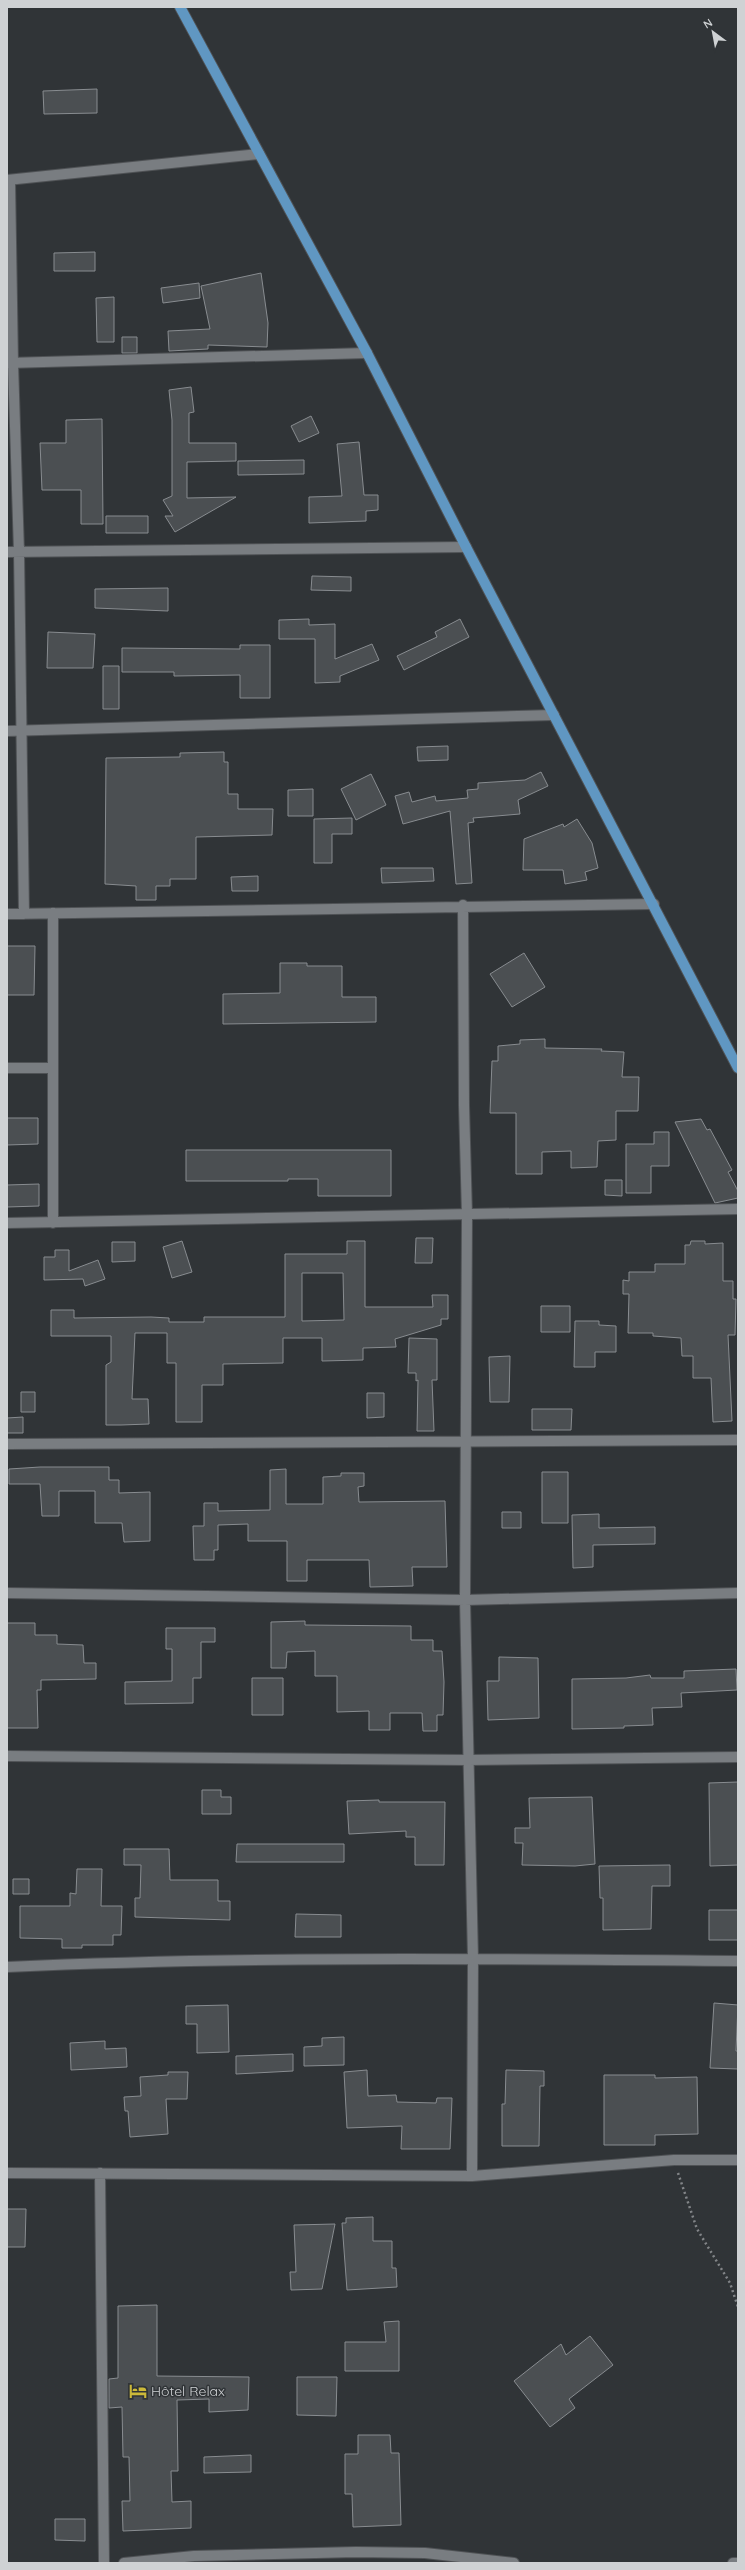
<svg xmlns="http://www.w3.org/2000/svg" width="745" height="2570" font-family="Quicksand,sans-serif">
  <style>
    .building { fill: #4b4f52; stroke: #888c90; fill-rule: evenodd }
    .lines { fill: none; stroke-linecap: round; stroke-linejoin: round }
    .minor-casing { stroke: #4f5255; stroke-width: 12 }
    .major-casing { stroke: #4f5255; stroke-width: 12 }
    .path { stroke: #828588; stroke-width: 2.5; stroke-dasharray: 2 3; stroke-linecap: butt }
    .minor { stroke: #797d81; stroke-width: 10 }
    .major { stroke: #6097c2; stroke-width: 10 }
    .labels { text-anchor: middle; stroke-width: 3; stroke-linejoin: round; paint-order: stroke }
    .poi-label { font-size: 14px; fill: #cfd2d4; stroke: #303437; text-anchor: start }
  </style>
  <rect width="100%" height="100%" fill="#303437"/>
  <!-- building -->
  <path class="building" d="M97 89V113L44 114 43 91Z
    M95 252V271H54V253Z
    M261 273 268 323 267 347 208 345V349L169 351 168 331 210 329 201 286Z
    M199 283 200 298 163 303 161 288Z
    M114 297V342H97L96 298Z
    M122 337H137V353H122Z
    M191 387 194 412 189 413V443H236V461L187 462V498L236 497 175 532 165 516H173L163 500 172 496V420L169 390Z
    M311 416 319 433 299 442 291 426Z
    M102 419 103 524H81V490H42L40 443H66V420Z
    M359 442 364 495H378V510L366 511V521L309 523V497L342 496 337 444Z
    M304 460V474L238 475V461Z
    M106 516H148V533H106Z
    M312 576 351 577V591L311 590Z
    M168 588V611L95 608V589Z
    M309 619V625L335 624V659L372 644 379 660 340 676V682L315 683V639H279V620Z
    M460 619 469 637 404 670 397 656 437 637 435 632Z
    M48 632 95 634 93 668H47Z
    M240 645H270V698H240V675L174 676V672H122V648L240 649Z
    M103 666H119V709H103Z
    M448 746V760L418 761 417 747Z
    M224 752V762H228V794H238V809H273L272 835 196 837V879H170V886H156V900H136V886L105 884 106 758 180 757V753Z
    M541 772 548 786 518 800 520 814 473 818 474 822 468 823 472 883 456 884 450 811 403 824 395 796 409 792 412 802 435 796 436 801 468 798 467 790 478 789V783L525 780Z
    M371 774 386 805 356 820 341 789Z
    M313 789V816H288V790Z
    M352 818V834H332V863H314V819Z
    M577 819 592 843 598 868 585 872 587 880 565 884 563 870H523L524 839 563 824 564 827Z
    M381 868H433L434 881 382 883Z
    M258 876V891H232L231 877Z
    M7 946H35L34 995H7Z
    M524 953 545 987 512 1007 490 974Z
    M280 963H307V966H342V997H376V1022L223 1024V994L280 993Z
    M545 1039V1048L602 1049 601 1051 624 1052 622 1077H639L638 1111H616V1140L598 1141 597 1167 571 1168V1151L542 1152V1174H516V1113H490L492 1061H498V1046L520 1044V1040Z
    M7 1118H38V1144L7 1145Z
    M701 1119 707 1130 710 1129 732 1170 728 1172 738 1191V1198L715 1203 675 1122Z
    M654 1132H669V1166H651V1193H626V1144H654Z
    M186 1150H391V1196H318V1179H288V1181H186Z
    M605 1180H622V1196L605 1195Z
    M39 1184V1206L7 1207V1185Z
    M416 1238H433L432 1263H415Z
    M182 1241 192 1272 172 1278 163 1247Z
    M347 1241H365V1307H433L432 1295H448V1319H441V1325L395 1339 396 1347 363 1348V1360L322 1361V1338H283V1363L223 1364V1385H202V1422H176V1363H167V1333H135L132 1399H148L149 1424 121 1425H106V1365L111 1362V1336H51V1310H74V1318L151 1317 169 1318V1322H204V1317H285V1254H347ZM302 1273H343L344 1320 302 1321Z
    M691 1241H705V1244L723 1243V1281H733V1299H736L735 1335H728L732 1421 713 1422 711 1378H693V1356H682L681 1338 653 1336V1333H628L629 1294H623V1280L629 1281V1272H655V1264H685V1245H690Z
    M112 1242H135V1261L112 1262Z
    M55 1250H69V1271L98 1260 105 1279 85 1286 83 1279 44 1280V1257H55Z
    M541 1306H570V1332H541Z
    M575 1321H599V1325L616 1326V1352H595V1367H574Z
    M409 1338 437 1339V1380H432L434 1431H417L418 1380 416 1381V1373H408Z
    M510 1356 509 1402H490L489 1357Z
    M21 1392H35V1412H21Z
    M367 1393H384V1417L367 1418Z
    M532 1409H572L571 1430H532Z
    M23 1417V1433H7V1418Z
    M40 1467H109V1480H119V1493L150 1492V1541L124 1542 122 1523H95V1491H59V1516H42L40 1484H9V1469Z
    M286 1469V1504H323V1477L341 1476V1473H364V1486L358 1487 359 1502 445 1501 447 1567H412L413 1586 370 1587 369 1560H307V1581H287V1541H248V1524L218 1525V1550H214V1560H194L193 1526H204V1503H218V1511L270 1510V1470Z
    M542 1472H568V1523H542Z
    M502 1512H521V1528H502Z
    M599 1514V1528L655 1527V1544L593 1545V1567L573 1568 572 1515Z
    M305 1621V1625L411 1626V1640H433V1651H442L444 1682 443 1715H437V1731H423L422 1713H390V1730H369V1711L337 1712V1676H315V1651L287 1652 286 1668H271V1622Z
    M7 1623H35V1635H57V1644L83 1645 84 1663H96V1679L41 1680V1690H37L38 1728H7Z
    M166 1628H215V1642H201V1678H193V1703L125 1704V1682L172 1681V1649H166Z
    M499 1657 538 1658 539 1718 488 1720 487 1681H499Z
    M736 1669 737 1690 681 1693 682 1707 652 1708 653 1725 624 1726V1728L572 1729V1679L626 1678 650 1675 651 1678H684V1671Z
    M252 1678H283V1715H252Z
    M738 1782V1865L710 1866 709 1783Z
    M202 1790H221V1797H231V1814H202Z
    M592 1797 595 1864 575 1866 522 1865 523 1843H515V1828H530L529 1798Z
    M379 1800V1802H445L444 1865H415V1837H406V1831L349 1834 347 1801Z
    M237 1844H344V1862H236Z
    M124 1849H169L170 1880H218V1901H230V1920L135 1917V1898H140L141 1865H124Z
    M670 1865V1886H652L651 1929 603 1930V1898H600L599 1866Z
    M77 1869H102L101 1906H122L121 1935H113V1945H82V1948H62V1939L20 1938V1906H70V1893L76 1894Z
    M13 1879H29V1894H13Z
    M709 1910H738V1940H709Z
    M296 1914 341 1915V1937H295Z
    M714 2003 738 2005 736 2051H738V2069L710 2068Z
    M228 2005 229 2052 197 2053V2024H186V2006Z
    M344 2037V2065L304 2066V2047L322 2046V2038Z
    M105 2041V2049L126 2048 127 2067 71 2070 70 2043Z
    M293 2054V2071L236 2074V2056Z
    M367 2070 368 2096 396 2095 397 2102 436 2103 437 2098H452L450 2149H401L402 2126 347 2128 344 2072Z
    M506 2070 544 2071V2086H540L539 2146H502V2104H505Z
    M168 2072H188L187 2099H166L168 2134 130 2137 128 2111H125L124 2097 141 2096 140 2077 168 2075Z
    M604 2075H655V2078L697 2077 698 2134 655 2135V2145H604Z
    M7 2209H26L25 2247H7Z
    M373 2217V2241H392V2268H396L397 2287 347 2290 342 2223H346V2218Z
    M335 2224 322 2289 291 2290 290 2272H296L294 2225Z
    M157 2305V2376L249 2377 248 2410 209 2412V2399L177 2400 178 2471H171L172 2502 191 2501V2528L123 2531 122 2501H130L129 2457H123L122 2407 109 2408V2379L118 2378V2306Z
    M399 2321V2371H345V2342H386L384 2322Z
    M590 2336 613 2365 569 2399 575 2408 550 2427 514 2381 561 2344 566 2355Z
    M297 2377H337L336 2416 297 2415Z
    M358 2435H390L391 2453H399L401 2525 353 2527 352 2494H345V2454H358Z
    M251 2455V2472L204 2473V2457Z
    M55 2519H85V2541L55 2540Z"/>
  <g class="lines">
    <!-- minor casing -->
    <g class="minor-casing">
      <path id="minor" d="M7 180 259 154
        M10 180 13 363 19 552 24 914
        M8 363 367 353
        M7 552 466 547
        M7 731 554 715
        M463 905 464 1105 467 1215 465 1600 473 1959 472 2176
        M7 914 654 904
        M7 1068H53
        M7 1223 738 1209
        M53 1223V913
        M7 1444 738 1440
        M7 1593 465 1600 738 1593
        M7 1756 468 1760 738 1757
        M7 1967C250 1956 494 1959 738 1961
        M7 2173 472 2176 674 2160H738
        M100 2173 104 2563
        M124 2563 194 2556 356 2552 425 2553 514 2563
        M733 2563H738"/>
    </g>
    <!-- major casing -->
    <g class="major-casing">
      <path id="major" d="M180 7 367 353 466 547 738 1068"/>
    </g>
    <!-- path -->
    <path class="path" d="M678 2173 697 2229 730 2283 738 2307"/>
    <!-- minor -->
    <use href="#minor" class="minor"/>
    <!-- major -->
    <use href="#major" class="major"/>
  </g>
  <!-- icons -->
  <defs>
    <g id="hotel-bare" transform="scale(1.38)"><path d="M-6-4.5h1.5V1H6V5H4.5V3h-9V5H-6ZM-4 0a1.8 1.8 0 1 1 3.6 0ZM.5 0V-2.5h3Q6-2.5 6 0Z" fill="#ccb939" stroke="#303437" stroke-width="2.5" paint-order="stroke"/></g>
  </defs>
  <g fill-rule="evenodd">
    <use href="#hotel-bare" x="138" y="2391"/>
  </g>
  <g class="labels">
    <!-- poi labels -->
    <g class="poi-label">
      <text x="151" y="2396">Hôtel Relax</text>
    </g>
  </g>
  <!-- border -->
  <rect width="745" height="2570" fill="none" stroke="#cfd2d4" stroke-width="16"/>
  <!-- north arrow -->
  <g transform="translate(713 32) rotate(328)" stroke="#303437" stroke-width="3" paint-order="stroke">
  <path d="M0-3L7 15L0 10L-7 15Z" fill="#cfd2d4"/>
  <text y="-6" font-size="11" font-weight="bold" text-anchor="middle" fill="#cfd2d4">N</text>
  </g>
</svg>
